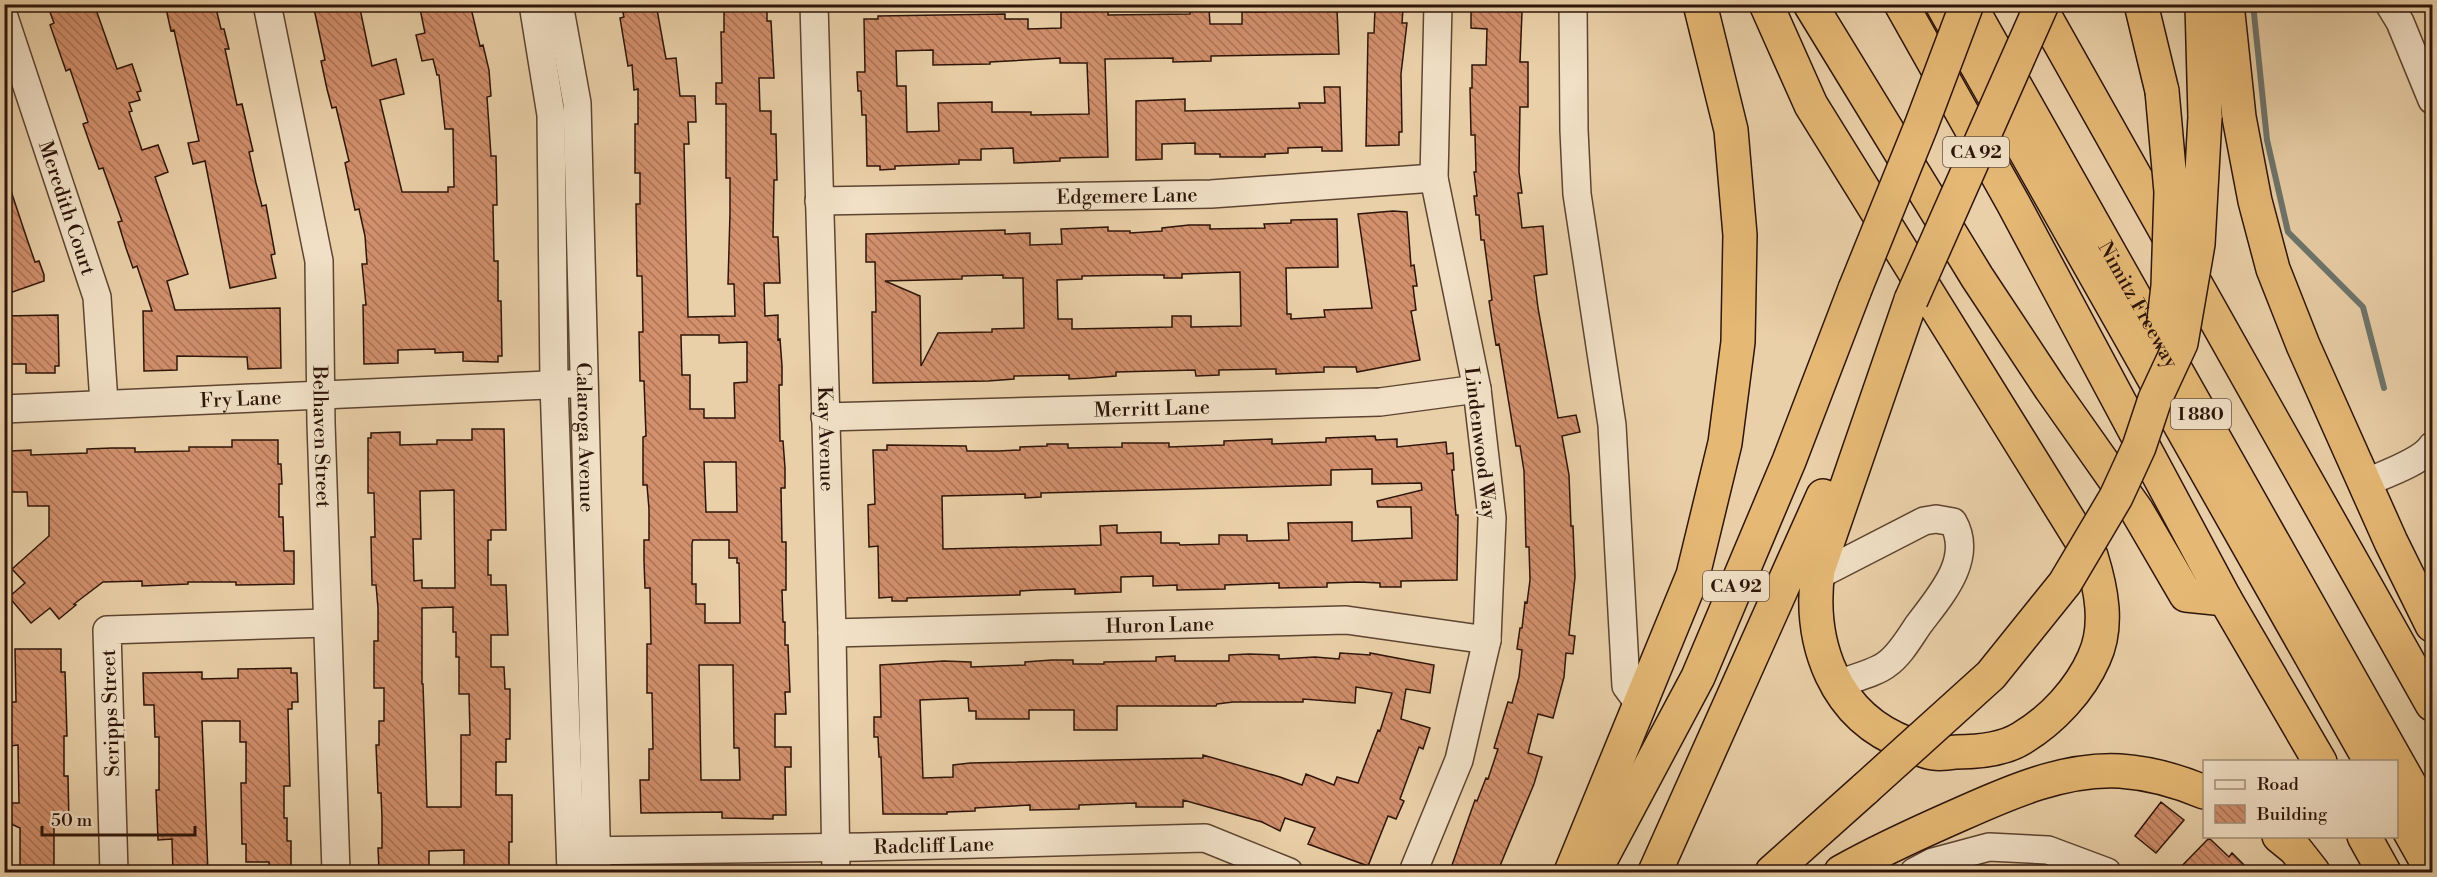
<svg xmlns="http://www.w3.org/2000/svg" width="2437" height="877" font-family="'Libre Bodoni',serif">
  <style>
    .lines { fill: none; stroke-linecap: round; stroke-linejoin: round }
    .stream { stroke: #6e756d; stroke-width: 6 }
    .building { fill: url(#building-back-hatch); stroke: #2e1509; stroke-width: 1.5; fill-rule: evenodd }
    .minor-casing { stroke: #5d4431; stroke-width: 30 }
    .highway-casing { stroke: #2e1509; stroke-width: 36 }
    .minor { stroke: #f1e0c6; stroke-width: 27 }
    .highway { stroke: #e5b874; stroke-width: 33 }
    .highway-bridge-casing { stroke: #2e1509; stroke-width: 36; stroke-linecap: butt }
    .highway-bridge { stroke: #e5b874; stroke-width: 33 }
    .labels { text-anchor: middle; stroke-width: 5; stroke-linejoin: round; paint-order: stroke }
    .shield { fill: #f1e0c6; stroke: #685242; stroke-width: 1.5 }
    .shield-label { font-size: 18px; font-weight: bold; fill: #2e1509 }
    .street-label { font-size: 20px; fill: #2e1509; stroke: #f1e0c6 }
  </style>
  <defs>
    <pattern id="building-back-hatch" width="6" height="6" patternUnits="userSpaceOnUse" patternTransform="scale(1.5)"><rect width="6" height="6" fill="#d2906d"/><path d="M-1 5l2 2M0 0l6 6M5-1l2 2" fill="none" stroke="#ab7458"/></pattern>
  </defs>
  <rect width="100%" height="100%" fill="#ead0a8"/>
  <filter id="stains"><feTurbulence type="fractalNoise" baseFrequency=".00333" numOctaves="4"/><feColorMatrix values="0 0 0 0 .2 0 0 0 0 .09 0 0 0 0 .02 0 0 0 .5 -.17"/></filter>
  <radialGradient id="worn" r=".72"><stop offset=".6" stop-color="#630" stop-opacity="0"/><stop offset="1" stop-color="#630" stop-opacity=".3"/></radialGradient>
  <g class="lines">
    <!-- stream -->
    <path class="stream" d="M2253 4 2267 140 2288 232 2363 307 2384 388"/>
  </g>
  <!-- building -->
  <path class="building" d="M47 4H94L117 69 132 64 141 91 137 92 140 100 129 103 132 111 129 112 142 150 158 145 168 172 155 177 188 274 167 281 175 310 280 308 281 368 248 369 247 357 177 356V370L144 371 143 311H152L137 266 133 268 126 248 118 222 122 221 103 168 99 169 90 144 83 124 88 122 70 69 66 71 50 25 54 23Z
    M165 4H215L221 29H224L229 49H225L237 105 242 104 248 130 253 151 249 152 256 183 262 206 266 205 275 254 271 255 276 278 230 288 205 161 193 164 188 143 199 141 174 30 171 31Z
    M313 4H359L372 66 396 59 404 94 380 100 402 192H448V187H454L453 129H445L439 75H437L433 59 422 61 416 35 425 33 419 4H470L480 46 483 45 489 70 491 96 487 97 491 156H496L497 205H493L494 261H498V301H501L502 356H498V362L463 361V352L435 353V349L398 350V363L364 364 363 305H366L362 264H367L365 236 359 209 355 210 345 163 349 161 336 107 332 108 327 89 321 61 325 60Z
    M621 4H656L666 59 676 58 680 96H695L696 122H688L689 144H684L688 317 735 316 734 284H728L730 213V178H726V104H716V83H722L721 32H724V9L767 7V21H771L774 78H759L760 111H771V134H776L777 180H774L773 237H778L780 283H764L765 316 778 315V340L780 339 782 366V385H779L780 441H783L785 468V488H781L782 542H786V590H782L783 622H785V645H788L790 692H785L786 714H775V747H791V767H785L786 815H773V819L722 818V812L641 813 640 780H649V749H653L652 693H647V644H651L650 588H645L644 561V540H649V509L647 485H643V437L646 436 644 381H640L639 332H643L642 276H637L636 204H640V173H635V124H638V89L634 90 632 65 628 66 620 18 624 17ZM681 335H719V343L747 342V382L734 383 735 418H704V409H690V375H682ZM704 462H736L737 512H706ZM693 540H729V558H737V563H739L740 623H705V604H696V584H692V543ZM699 665H733L734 748H739L740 780H701Z
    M1315 5V11L1337 10 1339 54 1211 56V61L1173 62V58L1105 59 1108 157 1060 158V161L1014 163 1013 148 981 149V160H959V164L895 166V169L880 170V166H867L866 115H862L861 91H858L857 72H865L864 19H878V16L1005 14V19H1028V29L1061 28V12L1108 11V15L1190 14V9H1209L1210 24H1242V12H1266V8ZM933 50V65L990 64V62L1060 58V63H1087L1089 114 1031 115V112H992V102L938 103 939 131 907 132 906 86H897L896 51Z
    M1375 8 1403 9 1402 23H1407L1401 74 1402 132H1399V145L1366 146 1368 33H1374Z
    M1471 10 1522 12 1520 62H1528V107H1520L1519 172 1522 193H1518L1522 228 1543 226 1547 274 1534 276 1538 308 1558 418 1576 415 1580 432 1562 436 1569 475 1571 526H1573L1575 577 1569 635 1575 636 1573 654 1566 653 1564 677 1553 718 1538 714 1528 753 1542 757 1534 784 1497 873H1471L1452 865 1475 800 1477 801 1486 778 1488 779 1498 749 1494 748 1508 702 1512 703 1519 677 1522 650 1517 649 1520 628H1522L1525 602 1527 603 1530 580 1529 547H1526L1524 471 1520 446H1516L1499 344 1496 345 1493 327 1489 301 1492 300 1484 240H1481L1479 215H1476L1474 196H1477L1474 172H1476L1475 135H1471L1470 88H1472V65H1486L1487 29 1471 28Z
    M1324 87H1340L1342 151H1322V147L1288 148V153L1265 154V157H1220V154H1195V143L1162 144V159L1136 160V101L1185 99V111L1300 108 1299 103H1325Z
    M4 182H8L27 239 35 262 39 261 44 275V281L4 295Z
    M1393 211 1407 212 1411 266 1414 265 1417 286H1413L1416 310 1411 311 1420 360 1357 372 1356 367H1324V372L1276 374V369L1219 370V375L1196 376 1195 370 1116 372V376L1090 378 1069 379V375L1014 376V379L988 381 873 383 872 312H876L875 262H866V234L1005 230V234L1030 233V245L1062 244 1061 229 1108 227V231H1130V233L1162 231V228L1189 225H1210V229L1265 228 1264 224 1291 223V220L1337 219 1338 267 1286 268 1287 314H1291V319L1325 317 1324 310 1372 308 1358 214ZM1240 272 1241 326 1191 327V316H1172V327L1072 329V319H1058L1057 280 1082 279V276L1140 275H1164V278H1182V274ZM1003 275V278H1023L1024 328 992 329V332L938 333 921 366 920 296 885 281 962 279V276Z
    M58 315 59 366H55V373H26V364H4V316Z
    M472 429H504L506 530H491V540H488V575H491V585H506L508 635H491V667H504L505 689H510V739H506V762H496V795H512V842H509V866H464V850L429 851V872L379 870 378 848H382V818L381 793H378L376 745H379V721H384V688H374V641H378V608L376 585H372L371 537H375L374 493H368V438H371V433L400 432V445L437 444V440H472ZM454 490 455 588H422V580L414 581 413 539H421L420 491ZM453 607V632H456V657H459V694H469L470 735H461V807H427L423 684H422V608Z
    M1375 436 1376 440 1397 439V447L1446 442 1447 454 1453 453 1454 470H1452L1456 515H1458L1457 580 1401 581V587H1380V583L1359 582 1327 583V587L1279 588V583L1225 585V589L1177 590V585L1153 586V576L1121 577V592L1075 594V589L1036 590 1020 591V595L907 598V601H892V597L879 598 878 546 869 547 868 505 875 504 873 450H887V445L966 446 967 451H998L1020 450V447L1047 446V444H1068V448L1122 447V443H1169V447L1224 445V441L1272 439V444L1326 442V438ZM1372 469V484L1421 483 1422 490 1377 501 1378 507H1411L1412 538 1352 541V522L1288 523 1289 540 1247 541V535H1219V544L1180 545 1179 543H1161V532L1117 533V525L1100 526 1101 545 943 549 942 496 1025 494V498L1041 497V493L1331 485V470Z
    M232 440H278V464H281L282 484H279V517H283L284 551H294V584L236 585V582H188V584L142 586V581L103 582 74 604 76 605 59 619 50 608 31 623 9 597 25 583 12 569 49 536V506H28L27 492H10V451L31 450V455L87 453V449L112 448H135V452L189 451V447H232Z
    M15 649H61V672H65L67 736H64V776H68L69 825H54V873H20V828L11 824 10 803H19L18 745 10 746 9 719H4V702H16Z
    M1340 653 1370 655V653L1434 665 1430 693 1406 689 1401 719 1430 728 1423 749 1419 747 1400 799 1404 801 1396 819 1388 816 1368 866 1308 844 1315 828 1285 818 1280 831 1262 822 1183 800V807H1136V803L1079 805V809L1030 810V805L975 808V811L947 812V814H883L881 757H879L878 737H874V717H881L880 665 944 661 971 662V667L1025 665V662L1052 660H1073V664H1104V662L1156 661V657L1175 656V661H1229V655L1249 654 1279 655V659L1315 657 1339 659ZM1356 687 1392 693 1380 731 1378 730 1358 783 1337 777 1334 785 1306 774 1302 785 1280 777 1203 755V758L970 763 953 765V777L923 778 920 700 968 698 969 711H976V719H1029V710H1074V730H1117V706H1216L1217 704 1233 702H1303V699L1355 703Z
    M291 668V673H297L298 702H292V709H288L290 786H284V818H287V841H291V873H269V862H246V844H242L241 783H246V742H240V721H202L208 873H173L172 839 158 840 156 790H159V737H155L154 705H144L143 673 202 672V679L238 678V669Z
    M2161 802 2184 820 2156 853 2135 836Z
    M2209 838 2229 857 2232 853 2252 873H2175Z"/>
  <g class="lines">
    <!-- minor casing -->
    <g class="minor-casing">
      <g id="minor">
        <path id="s1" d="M267 4 319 261 321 423 336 872"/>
        <path d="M533 4 551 115 554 384 571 872"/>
        <path id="s2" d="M559 4 577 103 597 872"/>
        <path id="s3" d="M814 4 832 633 836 872"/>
        <path d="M1573 4 1574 130 1577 194 1612 425 1626 686 1640 705"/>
        <path d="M2389 4 2400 22 2432 100"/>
        <path id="s4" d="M4 17 97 297 104 403"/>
        <path id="s5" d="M819 201 1211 194 1434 178"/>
        <path id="s6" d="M4 409 570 384"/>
        <path id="s7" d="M825 417 1380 402 1477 389"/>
        <path d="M2365 483C2383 475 2422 462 2432 446"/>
        <path d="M1817 576 1924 521 1936 519 1953 522C1974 559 1940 596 1919 624 1910 637 1900 655 1887 664 1876 673 1850 679 1836 685"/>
        <path id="s8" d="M832 633 1346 620 1487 640"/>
        <path id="s9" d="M577 851 863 847 1205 838 1289 872"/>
        <path d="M114 872 107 630 327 623"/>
        <path d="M1413 872 1459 760 1487 640 1492 518 1477 389 1434 178 1438 4"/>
        <path d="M1914 872 1933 862 1989 847 2048 850 2107 872"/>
      </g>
    </g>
    <!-- highway casing -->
    <g class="highway-casing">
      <g id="highway">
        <path d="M1766 4 1811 105 2091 556C2101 588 2109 626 2094 658 2080 690 2052 720 2022 738 2003 750 1977 752 1956 752 1949 753 1940 754 1933 753 1925 752 1916 747 1908 744 1834 717 1808 643 1818 570L1911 300"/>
        <path d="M1810 4 1977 277 2051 389 2137 511 2186 595 2225 599"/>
        <path d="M1901 4 2013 203 2225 599 2320 762"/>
        <path d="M1942 4 2371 762"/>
        <path id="s10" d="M1969 4 2432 824"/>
        <path d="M2038 4 2432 704"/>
        <path d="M2141 4 2162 91"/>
        <path d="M2202 4 2205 117"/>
        <path d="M2227 4 2239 117 2255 201 2273 269 2303 345 2391 542 2432 625"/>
        <path d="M2396 807 2432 871"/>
        <path d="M2279 836 2295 849 2313 872"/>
        <path d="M2364 836 2384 872"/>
        <path d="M1571 872 1693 575 1725 443 1738 342 1740 235 1731 130 1700 4"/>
        <path d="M1594 872 1698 677 1789 461 1855 289"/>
        <path d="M1655 872 1823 496"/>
        <path d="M1772 872 1866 788"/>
        <path d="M1841 872C1880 850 1920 832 1961 814 2010 792 2065 768 2120 771 2149 773 2178 781 2204 792"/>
      </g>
    </g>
    <!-- minor -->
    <use href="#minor" class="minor"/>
    <!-- highway -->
    <use href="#highway" class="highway"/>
    <!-- highway-bridge casing -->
    <g class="highway-bridge-casing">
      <path id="highway-bridge" d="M2162 91 2171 192 2168 286 2163 329
        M1855 289 1921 126 1967 4
        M1911 300 2042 4
        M1866 788 1991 675 2065 583 2116 497 2139 447 2155 399 2181 343 2198 244 2205 117"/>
    </g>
    <!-- highway-bridge -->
    <use href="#highway-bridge" class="highway-bridge"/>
  </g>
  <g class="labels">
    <!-- shield labels -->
    <g class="shield">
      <rect x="1943" y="137" width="66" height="30" rx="4.5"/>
      <rect x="2171" y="399" width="60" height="30" rx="4.5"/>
      <rect x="1703" y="571" width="66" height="30" rx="4.5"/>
    </g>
    <g class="shield-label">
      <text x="1976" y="158">CA 92</text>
      <text x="2201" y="420">I 880</text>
      <text x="1736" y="592">CA 92</text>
    </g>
    <!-- street labels -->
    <g class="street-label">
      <text dy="7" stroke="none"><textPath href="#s5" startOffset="308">Edgemere Lane</textPath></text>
      <text dy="7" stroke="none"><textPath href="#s4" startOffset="201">Meredith Court</textPath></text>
      <text dy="7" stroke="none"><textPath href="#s10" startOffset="345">Nimitz Freeway</textPath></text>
      <text dy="7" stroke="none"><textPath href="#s6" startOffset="237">Fry Lane</textPath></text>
      <text dy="7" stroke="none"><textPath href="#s7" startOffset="327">Merritt Lane</textPath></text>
      <text dy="7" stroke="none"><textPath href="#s1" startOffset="438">Belhaven Street</textPath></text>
      <text dy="7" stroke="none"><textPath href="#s2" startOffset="435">Calaroga Avenue</textPath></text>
      <text dy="7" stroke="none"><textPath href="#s3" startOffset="435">Kay Avenue</textPath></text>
      <text transform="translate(1481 443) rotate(83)" y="7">Lindenwood Way</text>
      <text dy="7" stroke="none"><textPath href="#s8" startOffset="328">Huron Lane</textPath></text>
      <text transform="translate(110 713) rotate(-92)" y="7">Scripps Street</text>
      <text dy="7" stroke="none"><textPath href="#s9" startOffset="357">Radcliff Lane</textPath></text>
    </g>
  </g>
  <!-- margin -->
  <rect width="2437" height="877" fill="none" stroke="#ead0a8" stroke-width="24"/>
  <rect x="6" y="6" width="2425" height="865" fill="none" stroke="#2e1509" stroke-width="3"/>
  <rect x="12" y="12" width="2413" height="853" fill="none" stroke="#2e1509" stroke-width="1.5"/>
  <!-- legend -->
  <rect x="2203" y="760" width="195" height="78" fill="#f1e0c6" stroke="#a38f7a" stroke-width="1.5"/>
  <rect x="2215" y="780" width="30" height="9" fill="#f1e0c6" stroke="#a38f7a" stroke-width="1.5"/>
  <text x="2257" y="790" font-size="18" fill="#2e1509">Road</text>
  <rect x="2215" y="805" width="30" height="18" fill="url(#building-back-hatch)" stroke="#a38f7a" stroke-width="1.5"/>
  <text x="2257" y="820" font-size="18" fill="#2e1509">Building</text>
  <!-- scale -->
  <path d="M42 826v9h153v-9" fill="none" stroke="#2e1509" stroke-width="3"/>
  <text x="51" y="826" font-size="18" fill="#2e1509" stroke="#f1e0c6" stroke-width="4.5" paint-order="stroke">50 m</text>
  <rect width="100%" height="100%" filter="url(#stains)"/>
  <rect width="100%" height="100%" fill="url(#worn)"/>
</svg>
